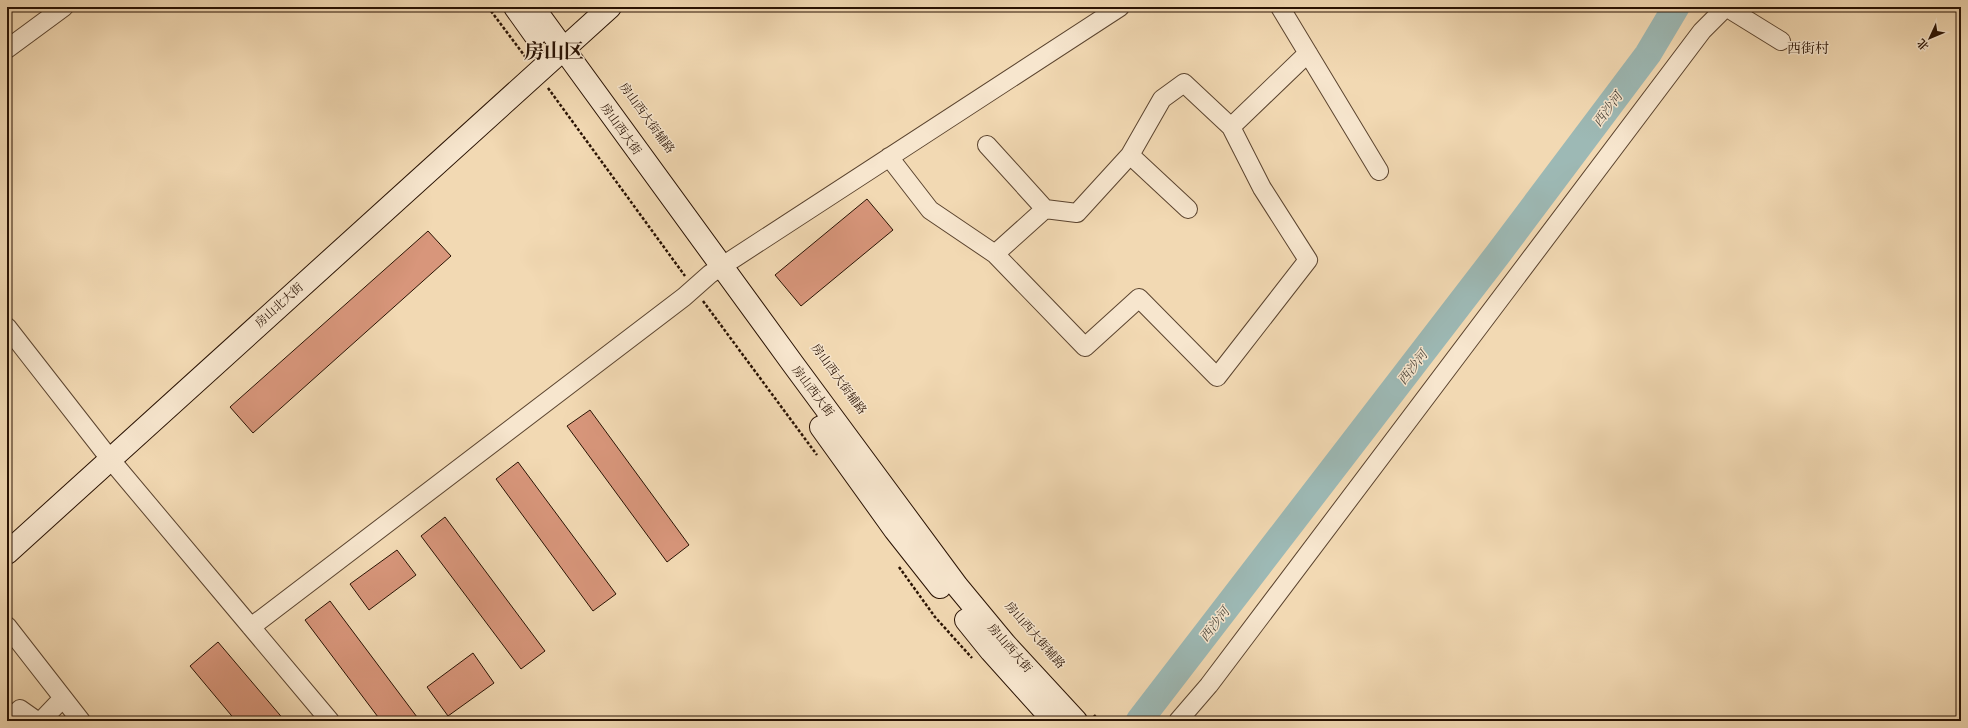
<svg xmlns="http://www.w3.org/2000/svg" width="1968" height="728" font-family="Alegreya,'Noto Serif SC',serif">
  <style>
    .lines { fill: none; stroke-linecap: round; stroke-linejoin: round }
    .river { stroke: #9db9b5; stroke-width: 27 }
    .building { fill: #d8967b; stroke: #291203 }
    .minor-casing { stroke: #5b442f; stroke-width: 20 }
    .secondary-casing { stroke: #291203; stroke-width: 24 }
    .path { stroke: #291203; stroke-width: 2.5; stroke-dasharray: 3 2; stroke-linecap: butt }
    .minor { stroke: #f7e6ce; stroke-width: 18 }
    .secondary { stroke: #f7e6ce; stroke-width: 22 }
    .labels { text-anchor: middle; stroke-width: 3; stroke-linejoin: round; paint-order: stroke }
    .street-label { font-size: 12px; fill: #291203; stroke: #f7e6ce }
    .water-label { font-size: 13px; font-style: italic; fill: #524c41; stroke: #f7e6ce }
    .quarter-label { font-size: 14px; fill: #291203; stroke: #f7e6ce }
    .town-label { font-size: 20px; font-weight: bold; fill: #291203; stroke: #f7e6ce }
  </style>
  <rect width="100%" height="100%" fill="#f2d9b3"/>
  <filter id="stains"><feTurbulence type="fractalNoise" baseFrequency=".005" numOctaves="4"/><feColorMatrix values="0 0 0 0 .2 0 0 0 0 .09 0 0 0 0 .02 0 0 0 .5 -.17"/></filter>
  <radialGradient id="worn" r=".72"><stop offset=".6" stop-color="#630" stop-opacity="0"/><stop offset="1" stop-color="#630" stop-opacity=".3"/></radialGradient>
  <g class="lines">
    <!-- river -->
    <path class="river" d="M1139 721 1498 254 1648 54 1676 7"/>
  </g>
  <!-- building -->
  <path class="building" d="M867 199 893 230 801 306 775 275Z
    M428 231 451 256 253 433 230 407Z
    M590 410 689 545 667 562 567 426Z
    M518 462 616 594 593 611 496 479Z
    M445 517 545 651 521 669 421 536Z
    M397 550 416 575 369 610 350 584Z
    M330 601 420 721H381L305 620Z
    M218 642 285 721H236L190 666Z
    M473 653 494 683 448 716 427 687Z"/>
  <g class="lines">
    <!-- minor casing -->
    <g class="minor-casing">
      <path id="minor" d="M1280 7 1379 171
        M1726 7 1781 41
        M7 49 64 7
        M987 145 1045 209
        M1130 155 1188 209
        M889 157 930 210 995 254 1085 347 1139 298 1217 377 1308 260 1262 188 1231 127 1308 53
        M995 254 1045 209 1077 213 1130 155 1162 99 1184 83 1231 127
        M7 327 110 459 330 721
        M7 626 81 721
        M251 627 684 297 710 274 1120 7
        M8 721 20 709 37 721
        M41 721 63 698
        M1178 721 1209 685 1702 31 1726 7"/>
    </g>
    <!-- secondary casing -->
    <g class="secondary-casing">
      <path id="secondary" d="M515 7 535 35
        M533 7 793 364 957 586 1005 644 1076 721
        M821 427 895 530 940 587
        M7 553 610 7
        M966 620 991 651 1054 721"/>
    </g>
    <!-- path -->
    <path class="path" d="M488 7 527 59
      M548 88 685 276
      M703 301 817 455
      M899 567 935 617 972 658
      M1094 715 1099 721"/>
    <!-- minor -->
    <use href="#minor" class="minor"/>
    <!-- secondary -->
    <use href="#secondary" class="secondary"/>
  </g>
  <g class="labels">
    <!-- street labels -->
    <g class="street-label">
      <text transform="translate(647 118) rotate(54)" y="4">房山西大街辅路</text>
      <text transform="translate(621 129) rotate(54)" y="4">房山西大街</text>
      <text transform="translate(279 305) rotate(-42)" y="4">房山北大街</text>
      <text transform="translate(839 379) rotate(54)" y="4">房山西大街辅路</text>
      <text transform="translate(813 391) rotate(53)" y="4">房山西大街</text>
      <text transform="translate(1035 635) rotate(49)" y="4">房山西大街辅路</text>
      <text transform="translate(1010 648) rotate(49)" y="4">房山西大街</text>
    </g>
    <!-- water labels -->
    <g class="water-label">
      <text transform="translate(1607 109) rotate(-53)" y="5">西沙河</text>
      <text transform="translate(1412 367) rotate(-52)" y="5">西沙河</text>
      <text transform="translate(1214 624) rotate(-52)" y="5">西沙河</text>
    </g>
    <!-- quarter labels -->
    <g class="quarter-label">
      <text x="1808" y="53">西街村</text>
    </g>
    <!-- town labels -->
    <g class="town-label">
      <text x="554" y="58">房山区</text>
    </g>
  </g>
  <!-- margin -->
  <rect width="1968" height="728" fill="none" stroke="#f2d9b3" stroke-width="24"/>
  <rect x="8" y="8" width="1952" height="712" fill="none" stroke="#291203" stroke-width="2"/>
  <rect x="12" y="12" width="1944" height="704" fill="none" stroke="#291203"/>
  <!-- north arrow -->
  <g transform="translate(1930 38) rotate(226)" stroke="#f7e6ce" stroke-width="3" paint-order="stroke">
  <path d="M0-3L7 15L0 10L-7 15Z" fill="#291203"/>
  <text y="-6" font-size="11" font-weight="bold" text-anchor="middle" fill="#291203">北</text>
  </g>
  <rect width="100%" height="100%" filter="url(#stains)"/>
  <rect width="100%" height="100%" fill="url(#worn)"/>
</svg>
